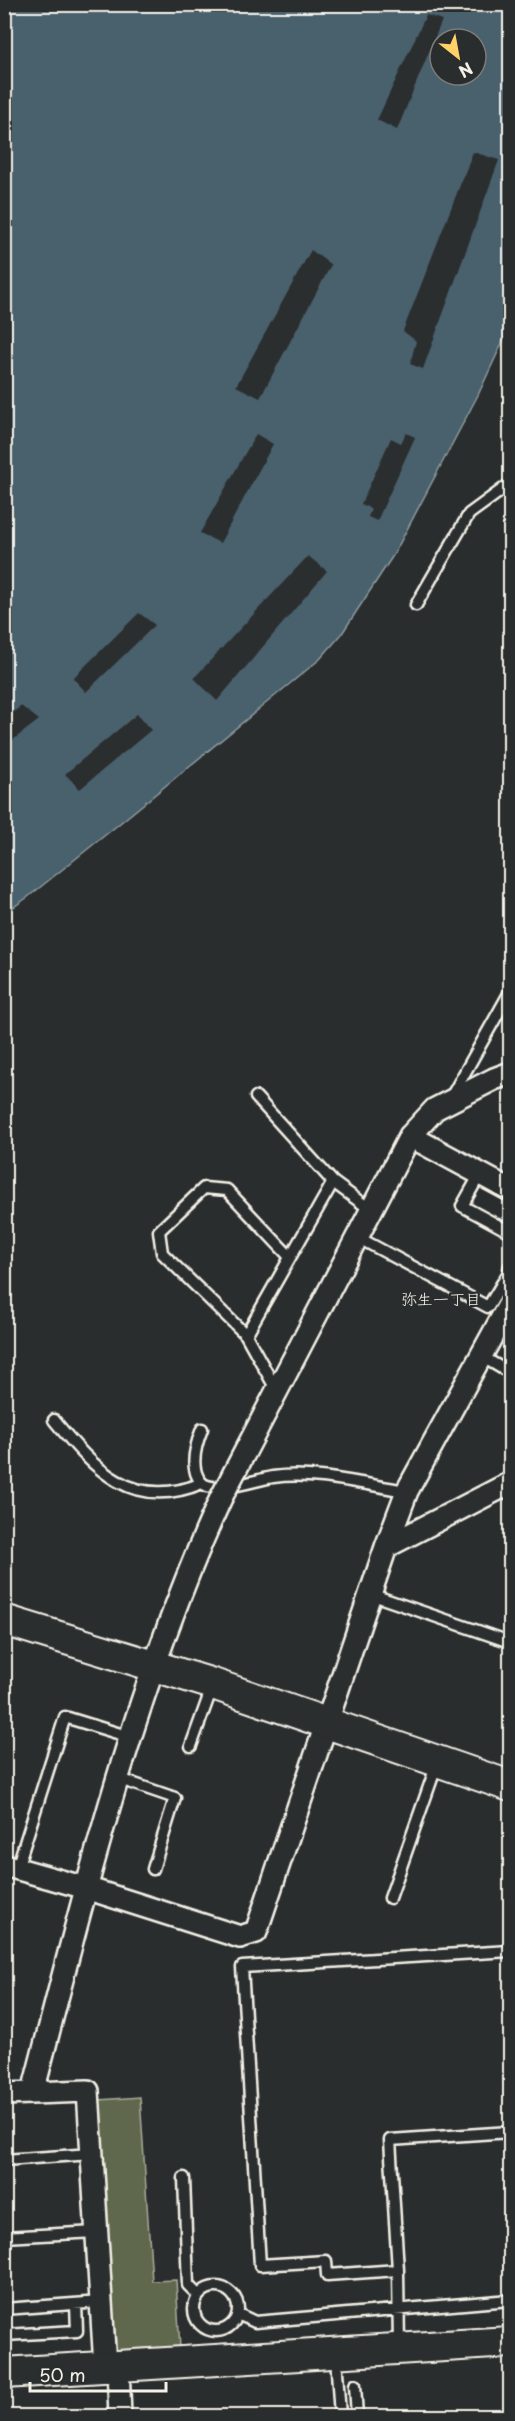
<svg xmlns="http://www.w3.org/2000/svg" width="515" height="2421" font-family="'Playpen Sans','Klee One',sans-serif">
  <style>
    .green { fill: #5e674d; stroke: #a9ac9a; stroke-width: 1.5 }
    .water { fill: #49616d; stroke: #8d9b9e; stroke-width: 1.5; fill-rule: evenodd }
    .pier { fill: #2a2d2e }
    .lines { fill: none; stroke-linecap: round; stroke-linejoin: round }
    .lane-casing { stroke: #f4f1e8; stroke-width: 15 }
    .street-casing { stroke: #f4f1e8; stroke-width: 26 }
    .secondary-casing { stroke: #f4f1e8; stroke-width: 34 }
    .lane { stroke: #2a2d2e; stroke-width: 10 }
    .street { stroke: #2a2d2e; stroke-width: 21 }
    .secondary { stroke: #2a2d2e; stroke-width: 30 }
    .street-bridge-casing { stroke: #f4f1e8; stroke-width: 26; stroke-linecap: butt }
    .street-bridge { stroke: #2a2d2e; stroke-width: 21 }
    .labels { text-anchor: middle; stroke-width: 4.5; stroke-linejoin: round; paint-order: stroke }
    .neighbourhood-label { font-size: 16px; fill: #f4f1e8; stroke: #2a2d2e }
  </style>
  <rect width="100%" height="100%" fill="#2a2d2e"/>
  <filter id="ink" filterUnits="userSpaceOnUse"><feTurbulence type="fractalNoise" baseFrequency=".0167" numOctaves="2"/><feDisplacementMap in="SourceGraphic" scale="12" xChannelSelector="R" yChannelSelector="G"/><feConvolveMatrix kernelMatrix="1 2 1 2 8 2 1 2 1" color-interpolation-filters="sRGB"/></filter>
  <g filter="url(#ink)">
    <!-- green -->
    <path class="green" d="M140 2097 152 2281 176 2280 180 2348 114 2353 99 2100Z"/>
    <!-- water -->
    <path class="water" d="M5 5H510V326L478 395 394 554 341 635 320 659 114 828 28 897 5 913ZM440 39H476V75H440Z"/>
    <!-- pier -->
    <path class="pier" d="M426 15 442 20 397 130 377 120Z
      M473 152 499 160 423 369 410 364 416 341 403 331Z
      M311 250 331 265 260 398 236 386Z
      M406 433 415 437 377 521 368 517 371 509 361 504 391 438 401 443Z
      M256 434 273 444 220 543 200 533Z
      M308 556 327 571 217 701 194 678Z
      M139 613 155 625 86 692 73 678Z
      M21 706 39 720 5 746V719Z
      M137 714 151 730 80 789 65 774Z"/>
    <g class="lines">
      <!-- lane casing -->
      <g class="lane-casing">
        <path id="lane" d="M416 605 469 514 510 484
          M256 1097 333 1182
          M450 1099 510 992
          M480 1174 462 1206 510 1232
          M357 1237 488 1307 508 1274 510 1266
          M246 1335 162 1253 159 1231 204 1188 227 1190 290 1257
          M481 1356 510 1373
          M277 1391 246 1335 333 1182 371 1210
          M54 1420C95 1470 133 1512 202 1483
          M202 1429C196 1444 189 1468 201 1482 213 1496 258 1479 273 1477 317 1471 365 1485 407 1491
          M370 1594 510 1642
          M191 1746 213 1685
          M117 1778 175 1798 153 1869
          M17 1868 65 1717 130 1737
          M390 1898 437 1764
          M4 2160 92 2154
          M184 2178 188 2285 198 2295
          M4 2237 96 2232
          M398 2270 327 2275 326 2261 260 2265 242 1967 510 1951
          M194 2309a22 22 0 1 1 44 0a22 22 0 1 1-44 0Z
          M4 2309 101 2302
          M238 2314 255 2322 510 2300
          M4 2335 77 2331 76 2304
          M399 2348 398 2270 390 2140 510 2132
          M336 2356 340 2416
          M355 2385 357 2416"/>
      </g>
      <!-- street casing -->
      <g class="street-casing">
        <path id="street" d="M410 1136 510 1190
          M235 1471 410 1136 435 1109 494 1079 510 1073
          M386 1547 407 1491 510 1303
          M4 1865 86 1888 240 1937 256 1932 386 1547 510 1483
          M33 2092C85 1891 134 1688 221 1498
          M4 2094 88 2091 105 2366
          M118 2365 120 2416"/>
      </g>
      <!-- secondary casing -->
      <g class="secondary-casing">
        <path id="secondary" d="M4 1620 213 1684 510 1786
          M4 2373 510 2342"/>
      </g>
      <!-- lane -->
      <use href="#lane" class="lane"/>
      <!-- street -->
      <use href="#street" class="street"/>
      <!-- secondary -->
      <use href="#secondary" class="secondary"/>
      <!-- street-bridge casing -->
      <g class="street-bridge-casing">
        <path id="street-bridge" d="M221 1498 235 1471"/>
      </g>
      <!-- street-bridge -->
      <use href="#street-bridge" class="street-bridge"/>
    </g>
  </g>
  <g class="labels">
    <!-- neighbourhood labels -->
    <g class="neighbourhood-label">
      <text x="441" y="1305">弥生一丁目</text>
    </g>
  </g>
  <!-- margin -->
  <rect width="515" height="2421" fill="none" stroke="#2a2d2e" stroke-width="24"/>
  <rect x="12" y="12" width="491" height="2397" fill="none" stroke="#f4f1e8" stroke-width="2" filter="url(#ink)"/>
  <!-- north arrow -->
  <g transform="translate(458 57) rotate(149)"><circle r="28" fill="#2a2d2e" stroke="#7b7b78" stroke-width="1.5"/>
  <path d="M0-4.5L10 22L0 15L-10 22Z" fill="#ffd166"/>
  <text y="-9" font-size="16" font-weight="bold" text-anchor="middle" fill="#f4f1e8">N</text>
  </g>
  <!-- scale -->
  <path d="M30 2382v9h136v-9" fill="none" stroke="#f4f1e8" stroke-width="3"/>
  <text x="39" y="2382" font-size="18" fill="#f4f1e8" stroke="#2a2d2e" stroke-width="4.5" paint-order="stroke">50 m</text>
</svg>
